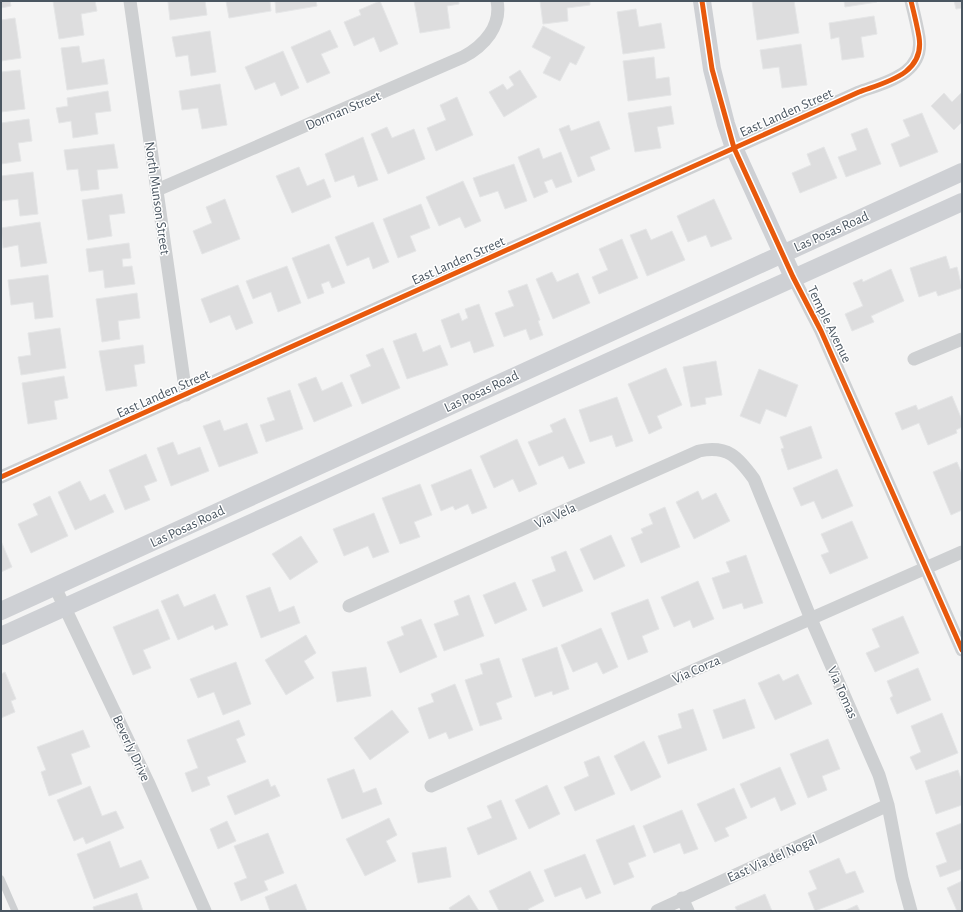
<svg xmlns="http://www.w3.org/2000/svg" width="963" height="912" font-family="'Alegreya Sans',sans-serif">
  <style>
    .building { fill: #ddddde; stroke: #e5e6e7 }
    .lines { fill: none; stroke-linecap: round; stroke-linejoin: round }
    .service { stroke: #ced0d2; stroke-width: 7 }
    .minor { stroke: #ced0d2; stroke-width: 13 }
    .secondary { stroke: #ced0d4; stroke-width: 18 }
    .cycleway-casing { stroke: #fff; stroke-width: 8 }
    .cycleway { stroke: #e8590c; stroke-width: 5 }
    .labels { text-anchor: middle; stroke-width: 3; stroke-linejoin: round; paint-order: stroke }
    .street-label { font-size: 14px; fill: #4a5661; stroke: #fff }
  </style>
  <rect width="100%" height="100%" fill="#f4f4f4"/>
  <!-- building -->
  <path class="building" d="M1 1H10L11 6 1 8Z
    M53 1H95L97 11 81 14 84 35 59 39Z
    M179 1H205L207 15 170 20 168 2Z
    M226 1H270L271 11 229 18Z
    M275 1H316L317 6 276 13Z
    M380 1 398 44 380 52 374 37 354 46 344 22 361 15 359 10Z
    M414 1H459V4L447 6 450 28 420 33Z
    M540 1H590V5L567 8 568 21 543 24Z
    M752 1H794L799 33 757 40Z
    M844 1H877V2L845 7Z
    M954 1H962V8L956 9Z
    M636 9 639 27 661 23 665 48 623 54 617 12Z
    M874 16 877 34 861 37 864 57 842 60 839 37 831 39 829 23Z
    M15 18 21 58 1 61V20Z
    M543 26 585 47 576 65 570 62 560 81 543 73 551 57 532 47Z
    M330 30 338 47 321 54 330 73 307 83 291 47Z
    M210 31 216 72 191 76 188 55 176 57 172 37Z
    M801 44 807 85 782 88 779 67 763 69 760 50Z
    M79 46 82 63 104 59 108 84 67 90 61 48Z
    M283 51 299 88 281 96 275 82 255 90 245 67Z
    M654 57 656 79 669 77 671 95 628 101 623 61Z
    M20 70 25 109 1 112V72Z
    M520 70 537 97 504 117 489 92 503 84 507 90 514 85 509 77Z
    M220 84 227 125 202 129 198 108 182 110 179 91Z
    M108 91 111 111 95 113 98 134 73 138 71 121 59 123 56 108 68 106 67 98Z
    M962 92V122L954 130 931 106 944 93 952 102Z
    M457 97 473 135 436 151 427 128 446 120 440 105Z
    M671 106 674 124 657 127 661 148 635 152 628 113Z
    M922 113 938 152 900 167 891 144 910 136 903 120Z
    M29 119 32 141 18 143 21 161 1 164V123Z
    M599 121 610 149 590 157 595 170 578 177 559 129 569 125 571 131Z
    M387 127 392 138 414 129 425 159 388 174 371 134Z
    M867 128 881 164 846 177 838 157 857 150 851 134Z
    M363 137 378 180 358 187 354 175 335 182 325 154Z
    M114 144 118 168 97 170 99 189 81 191 78 169 67 170 64 150Z
    M824 147 837 178 800 193 792 173 811 165 807 154Z
    M539 148 543 159 561 152 572 182 556 188 552 179 544 182 548 192 534 198 518 157Z
    M514 164 527 201 505 209 498 191 480 197 473 178Z
    M299 167 307 186 324 179 331 197 292 213 276 176Z
    M33 172 38 214 20 216 18 199 1 201V176Z
    M463 181 481 221 465 228 460 217 439 226 426 197Z
    M122 194 125 213 109 215 112 236 88 240 82 200Z
    M225 199 240 239 202 254 193 231 212 223 206 207Z
    M714 199 732 239 711 247 706 235 688 242 677 216Z
    M421 204 430 228 410 236 416 251 398 258 383 219Z
    M40 222 47 263 21 267 18 245 3 248 1 228Z
    M373 222 389 262 373 269 369 257 347 266 335 237Z
    M646 229 651 240 672 231 685 260 647 276 630 235Z
    M622 239 638 278 599 294 592 277 608 270 599 249Z
    M129 243 131 258 122 259 123 267 132 266 135 284 105 288 103 270 89 272 86 249Z
    M329 244 345 283 332 288 329 281 321 284 324 293 308 299 292 258Z
    M946 256 950 269 957 267 962 288 938 296 936 291 919 297 910 268Z
    M287 266 301 303 278 312 271 292 253 299 246 281Z
    M891 269 904 301 871 316 874 322 852 331 845 314 863 306 853 283 862 279 863 282Z
    M552 272 557 282 578 273 590 303 553 319 536 279Z
    M48 275 53 317 35 319 33 302 11 305 8 280Z
    M527 284 540 320 538 321 543 335 530 340 526 329 504 337 495 313 514 306 508 291Z
    M238 285 253 323 236 330 230 315 210 323 201 299Z
    M137 293 140 318 118 321 120 339 102 342 96 299Z
    M479 304 494 346 474 353 470 341 451 348 441 320 459 313 462 321 468 318 465 309Z
    M60 328 66 368 21 375 18 357 31 355 28 333Z
    M416 333 423 352 440 345 448 365 407 379 393 341Z
    M143 345 145 363 134 365 137 386 106 391 99 351Z
    M383 348 400 388 362 404 350 375 371 366 366 355Z
    M716 361 722 395 705 398 706 404 691 407 683 367Z
    M666 368 682 405 657 416 662 428 649 434 628 384Z
    M759 369 798 385 786 417 766 409 760 424 740 416Z
    M64 376 68 398 54 401 57 419 28 424 22 383Z
    M316 377 322 391 342 382 352 406 314 422 298 384Z
    M290 390 303 429 266 442 260 425 275 420 267 398Z
    M952 396 962 420V427L956 430 957 433 928 445 919 423 902 430 895 413 916 405 918 410Z
    M617 397 633 441 616 447 612 435 590 442 579 410Z
    M565 418 585 463 569 469 563 456 539 466 528 442 553 432 550 425Z
    M220 420 224 431 247 423 258 453 219 467 203 426Z
    M811 426 822 458 788 470 781 449 784 448 780 437Z
    M517 439 537 484 519 492 513 479 494 488 480 456Z
    M173 442 178 455 200 447 209 471 171 486 157 448Z
    M146 454 157 481 144 486 150 500 125 510 109 470Z
    M957 462 962 474V510L951 515 933 472Z
    M471 469 487 508 472 514 468 504 455 510 453 506 441 511 431 485Z
    M837 469 853 506 822 519 814 501 801 506 793 488Z
    M80 481 90 501 105 494 114 512 75 530 58 492Z
    M420 484 432 515 414 522 420 537 400 544 382 498Z
    M698 491 702 500 716 493 730 521 694 539 676 502Z
    M50 496 68 536 31 553 18 524 38 515 33 504Z
    M665 507 680 547 641 563 631 538 643 533 641 529 653 524 649 514Z
    M374 513 389 552 373 558 368 546 344 556 333 529Z
    M852 521 868 558 830 574 821 555 829 552 821 534Z
    M611 535 625 566 594 580 580 549Z
    M301 536 318 562 290 580 272 554Z
    M1 541 12 567 1 572Z
    M566 551 583 591 543 607 532 580 556 571 551 557Z
    M746 555 763 603 744 609 742 603 723 609 712 578 730 572 726 562Z
    M698 581 714 619 693 628 690 620 674 627 661 597Z
    M515 582 527 610 495 624 483 595Z
    M270 587 279 612 294 606 300 623 261 638 246 596Z
    M178 594 184 607 215 594 228 625 215 630 213 625 178 640 161 601Z
    M469 595 484 636 444 651 434 624 459 615 454 601Z
    M648 599 659 629 642 636 648 652 628 660 611 613Z
    M158 609 170 639 143 650 151 668 133 675 113 627Z
    M903 616 919 653 875 672 866 653 880 647 872 629Z
    M421 619 437 657 400 673 387 642 404 635 401 627Z
    M601 628 618 667 603 674 597 662 573 672 561 645Z
    M306 635 316 653 304 661 314 678 286 695 265 660Z
    M557 647 569 689 553 695 552 691 535 697 522 659Z
    M499 658 512 697 496 703 502 719 480 726 465 680 483 674 480 664Z
    M236 662 251 704 223 715 214 692 198 698 190 679Z
    M366 667 371 696 337 702 332 672Z
    M918 668 931 700 897 714 890 698 893 696 887 681Z
    M5 672 16 699 11 701 15 712 1 718V674Z
    M779 674 783 681 798 674 812 704 775 720 758 683Z
    M455 684 473 730 449 739 446 732 429 739 418 708 434 702 431 694Z
    M745 699 755 728 723 739 713 710Z
    M693 709 707 750 668 764 658 736 682 728 678 714Z
    M392 710 409 732 370 760 354 738Z
    M942 713 958 753 916 770 910 757 921 752 911 726Z
    M239 720 245 735 236 739 246 762 207 777 210 785 192 792 185 773 198 768 187 740Z
    M83 730 90 747 71 754 82 784 49 796 41 772 46 770 37 747Z
    M828 739 840 769 822 776 827 790 808 798 790 754Z
    M644 741 661 777 631 791 614 756Z
    M599 756 615 794 575 811 564 787 589 776 584 762Z
    M780 767 796 804 781 811 775 797 751 808 740 784Z
    M354 769 363 793 376 788 382 804 342 819 327 779Z
    M958 770 962 782V805L936 814 925 781Z
    M268 779 271 787 275 785 280 796 235 815 227 796Z
    M547 785 560 814 529 829 515 800Z
    M90 786 102 816 116 811 124 828 86 844 83 837 74 841 57 800Z
    M734 788 747 818 725 828 729 836 715 842 697 804Z
    M501 800 517 839 478 855 467 828 492 818 487 806Z
    M682 810 698 849 684 854 680 843 654 853 643 826Z
    M389 818 397 835 386 841 396 861 365 876 346 839Z
    M227 821 236 841 218 849 210 829Z
    M962 823V869L940 877 936 866 947 862 936 833Z
    M634 825 646 856 628 863 634 877 614 885 596 840Z
    M268 833 284 873 264 881 268 890 241 901 234 883 247 878 234 846Z
    M110 841 120 868 141 860 149 878 94 899 77 854Z
    M446 847 451 877 418 883 412 853Z
    M585 854 601 893 586 899 581 887 555 897 544 870Z
    M839 858 846 874 855 871 864 892 815 911 808 893 817 889 809 871Z
    M530 871 544 901 528 909 529 911H499L489 891Z
    M962 881V911H957L947 888Z
    M296 884 307 911H270L265 897Z
    M137 893 143 911H94L93 907Z
    M765 894 772 911H737L735 907Z
    M469 895 479 911H451L449 908Z
    M857 905 860 911H844Z"/>
  <g class="lines">
    <!-- service -->
    <path class="service" d="M1 879 15 911"/>
    <!-- minor -->
    <path class="minor" d="M130 1 186 395
      M157 190 463 57C484 46 502 26 497 1
      M793 277 821 331 962 650
      M914 359 962 339
      M1 477 859 92C886 82 925 74 919 37 917 25 914 13 911 1
      M55 587 148 782 205 911
      M349 606 699 451C728 445 738 457 754 479L811 619 879 775 888 805 902 878 911 911
      M431 786 962 552
      M682 898 688 911
      M657 911 888 805"/>
    <!-- secondary -->
    <path class="secondary" d="M702 1 712 69 726 124 734 148 793 277
      M1 611 962 172
      M1 636 962 202"/>
    <!-- cycleway casing -->
    <g class="cycleway-casing">
      <path id="cycleway" d="M702 1 712 69 734 148 793 277 821 331 962 650
        M1 477 859 92C886 82 925 74 919 37 917 25 914 13 911 1"/>
    </g>
    <!-- cycleway -->
    <use href="#cycleway" class="cycleway"/>
  </g>
  <g class="labels">
    <!-- street labels -->
    <g class="street-label">
      <text transform="translate(343 110) rotate(-23)" y="5">Dorman Street</text>
      <text transform="translate(786 112) rotate(-24)" y="5">East Landen Street</text>
      <text transform="translate(158 198) rotate(82)" y="5">North Munson Street</text>
      <text transform="translate(831 231) rotate(-24)" y="5">Las Posas Road</text>
      <text transform="translate(458 260) rotate(-24)" y="5">East Landen Street</text>
      <text transform="translate(830 324) rotate(64)" y="5">Temple Avenue</text>
      <text transform="translate(481 391) rotate(-25)" y="5">Las Posas Road</text>
      <text transform="translate(163 393) rotate(-24)" y="5">East Landen Street</text>
      <text transform="translate(555 515) rotate(-24)" y="5">Via Vela</text>
      <text transform="translate(187 526) rotate(-25)" y="5">Las Posas Road</text>
      <text transform="translate(696 669) rotate(-24)" y="5">Via Corza</text>
      <text transform="translate(843 692) rotate(66)" y="5">Via Tomas</text>
      <text transform="translate(132 748) rotate(65)" y="5">Beverly Drive</text>
      <text transform="translate(772 858) rotate(-24)" y="5">East Via del Nogal</text>
    </g>
  </g>
  <!-- border -->
  <rect width="963" height="912" fill="none" stroke="#4a5661" stroke-width="4"/>
</svg>
